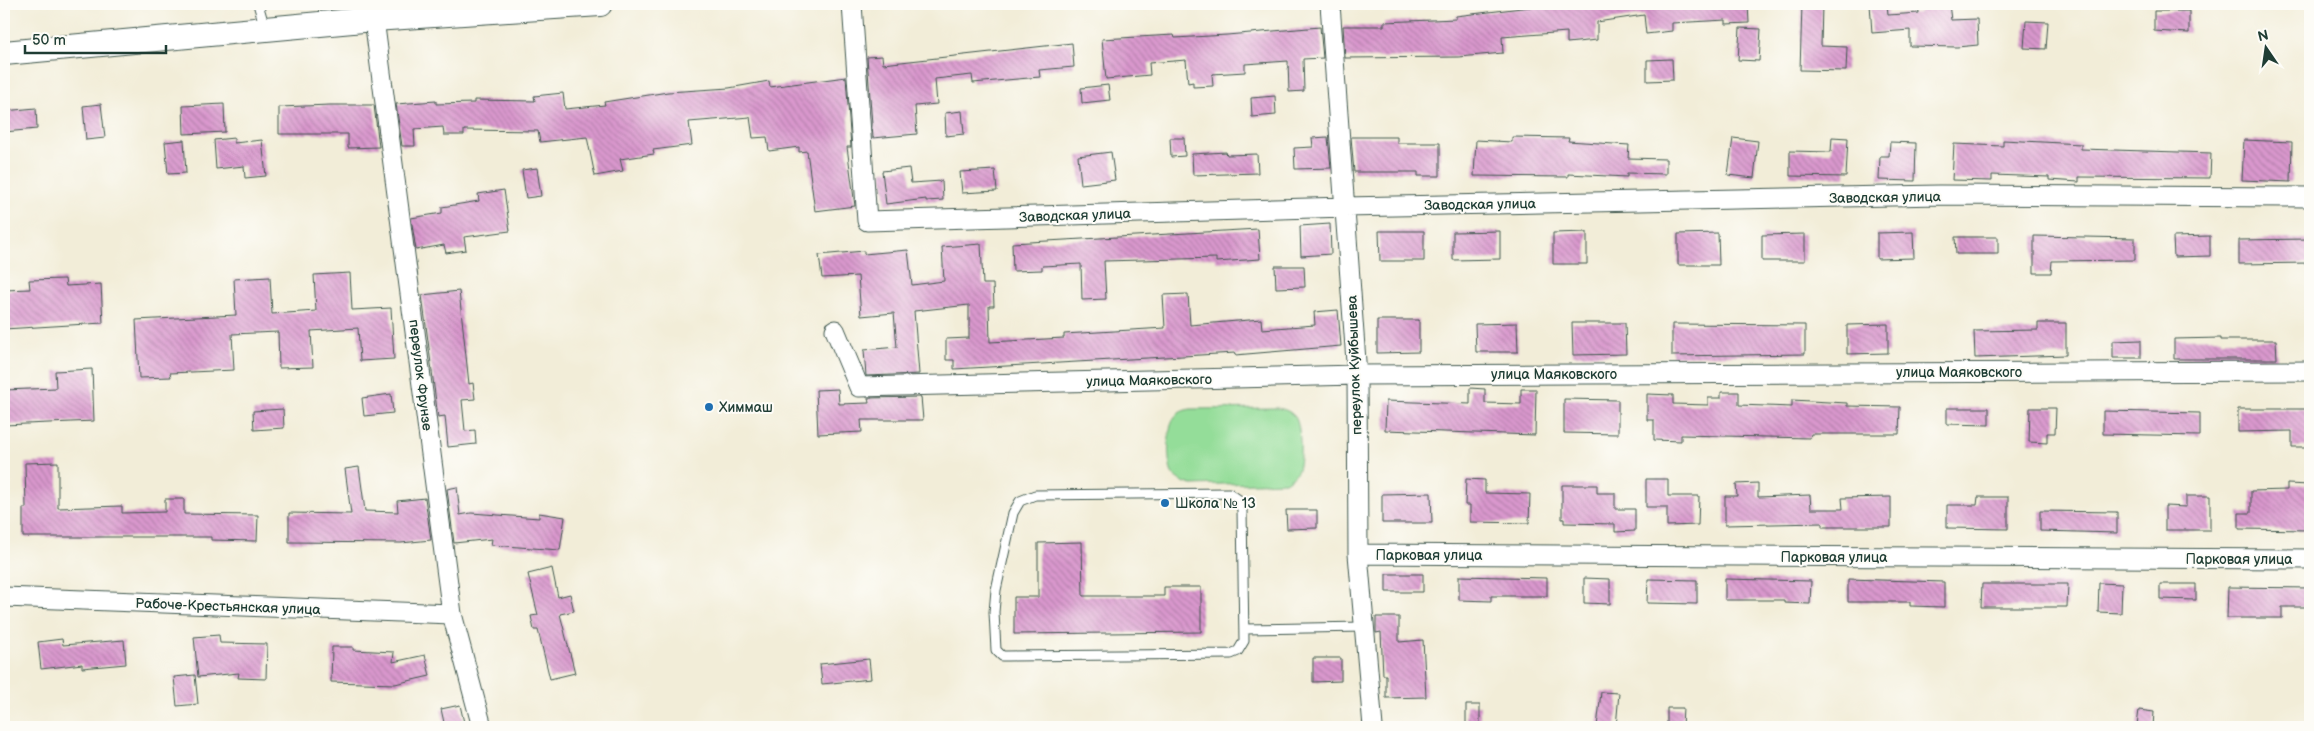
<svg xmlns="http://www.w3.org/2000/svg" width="2314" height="731" font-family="'Balsamiq Sans',sans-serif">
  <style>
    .green { fill: #94dd99; stroke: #5a8d66 }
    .building { fill: url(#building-back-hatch) }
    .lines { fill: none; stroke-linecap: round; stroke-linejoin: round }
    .service-casing { stroke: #3f574d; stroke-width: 11 }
    .minor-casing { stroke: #3f574d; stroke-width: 21 }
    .tertiary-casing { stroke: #3f574d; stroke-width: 26 }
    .service { stroke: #fff; stroke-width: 9 }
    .minor { stroke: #fff; stroke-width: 19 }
    .tertiary { stroke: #fff; stroke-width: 24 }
    .poi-dot { fill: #1f6fb2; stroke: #fdfcf7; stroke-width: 2 }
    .labels { text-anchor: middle; stroke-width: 4; stroke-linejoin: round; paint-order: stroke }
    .street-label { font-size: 14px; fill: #1f3d34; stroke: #fdfcf7 }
    .poi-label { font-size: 14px; fill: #1f3d34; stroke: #fdfcf7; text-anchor: start }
  </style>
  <defs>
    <pattern id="building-back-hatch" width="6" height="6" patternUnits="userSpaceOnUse" patternTransform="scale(1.25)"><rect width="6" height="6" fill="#da98ce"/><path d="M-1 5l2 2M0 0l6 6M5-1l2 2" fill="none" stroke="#b07da8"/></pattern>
  </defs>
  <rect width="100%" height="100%" fill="#fdfcf7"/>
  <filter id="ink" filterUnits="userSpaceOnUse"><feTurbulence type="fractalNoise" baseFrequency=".02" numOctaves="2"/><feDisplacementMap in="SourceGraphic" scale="10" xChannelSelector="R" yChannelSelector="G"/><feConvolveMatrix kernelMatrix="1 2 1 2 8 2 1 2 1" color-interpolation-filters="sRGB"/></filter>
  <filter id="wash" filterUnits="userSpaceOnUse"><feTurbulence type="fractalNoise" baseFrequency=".0096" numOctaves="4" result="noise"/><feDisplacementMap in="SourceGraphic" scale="20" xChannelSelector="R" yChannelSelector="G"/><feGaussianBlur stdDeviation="1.12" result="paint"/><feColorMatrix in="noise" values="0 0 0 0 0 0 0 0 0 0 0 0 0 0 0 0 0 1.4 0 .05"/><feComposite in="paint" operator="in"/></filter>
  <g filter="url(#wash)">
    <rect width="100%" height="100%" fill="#f2edd8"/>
    <!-- green -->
    <path class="green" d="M1277 408C1284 409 1290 411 1295 417 1301 425 1302 462 1297 472 1294 476 1290 479 1285 482L1192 485C1184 483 1177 480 1172 473 1167 463 1167 427 1174 418 1178 412 1184 410 1191 409Z"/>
    <g id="blocks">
      <!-- building -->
      <path class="building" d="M1601 4H1748L1749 23 1726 24V20L1672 23V31L1646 34 1644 15 1597 22V40L1567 43V32L1502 37 1503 53 1459 57 1345 58 1343 26H1384V22L1456 19V16L1546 5Z
        M1802 4H1822L1821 46 1847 47 1846 71 1800 70Z
        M1870 4H1887L1888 15 1919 13 1918 4H1949L1951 20 1977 19 1978 45 1957 47 1910 46V30L1872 33Z
        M2154 11H2189V33L2154 31Z
        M2026 21 2048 22 2046 49 2024 48Z
        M1320 27 1323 58 1303 59 1304 91 1289 92 1288 61 1245 64V72L1212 74 1213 86 1193 87V82L1188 83 1186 60 1149 63 1150 75 1106 79 1102 39 1174 35 1175 38 1227 35Z
        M1740 28 1761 29 1759 61 1738 60Z
        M1072 43 1074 67 1039 70 1040 77 973 83 972 75 935 79 937 104 915 106 917 134 873 138 867 57 882 56 883 64Z
        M1672 59 1673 80 1647 81V60Z
        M846 77 851 147H847L855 206 815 211 807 151 799 152V147L769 151 767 137 753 138 750 117 689 122 692 145 653 150 654 154 620 159 623 171 595 176 587 137 540 142 538 131 464 130V135H444L443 127 414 129 415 146H402L396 104 436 101V104L474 103V100L535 101 534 96 563 93 565 109 605 105 604 102 668 92 729 88 769 81 770 87Z
        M1108 85 1110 100 1082 103 1081 88Z
        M1275 96 1276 115 1252 117 1251 98Z
        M101 104 105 138 86 140 83 106Z
        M224 104 225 132 184 134 183 106Z
        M330 105H374L379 147 348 148V134H279V107Z
        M36 108 37 129 4 132V111Z
        M962 111 964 134 946 136 945 113Z
        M1328 137 1331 168 1295 169 1294 148 1313 147 1312 138Z
        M1351 137H1397V143H1440V176H1418V172H1354Z
        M1512 137 1569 138 1568 141 1629 145 1628 158 1666 159V174L1627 173V177L1568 174V177L1474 176 1476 140 1512 142Z
        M1832 137 1848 138 1846 177 1790 176V151L1831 152Z
        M234 138V143L262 140 266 176 245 178 244 166 216 169 214 140Z
        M1170 138H1184L1185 156 1171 157Z
        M1733 138 1758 141 1754 178 1728 175Z
        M184 140 186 173 168 174 165 142Z
        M2003 140 2081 144V149L2211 153 2210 178 2079 177V182L2049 180V177L1992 175V181L1952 180 1954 144 2003 146Z
        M2244 140 2292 142 2291 182 2242 180Z
        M1890 142 1916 143 1915 181 1879 180 1880 156H1889Z
        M1111 152 1115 180 1081 184 1078 156Z
        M1226 152 1227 155 1257 154 1258 173 1193 175 1192 154Z
        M537 168 541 196 526 198 522 170Z
        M909 168 911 183 942 181 943 200 926 201V199L886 204 882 171Z
        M995 170 997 191 962 193 960 172Z
        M504 190 510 231 464 237 466 250 446 253 444 245 416 250 411 218 442 213V207L479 201 478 194Z
        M1330 224 1331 254 1301 256 1300 226Z
        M1258 229 1260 259 1216 262V258L1104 261 1106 299 1082 300 1081 264 1042 266V270L1013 271 1012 243Z
        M1379 231H1424V261H1380Z
        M1500 231V259L1453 260V232Z
        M1587 232V264H1553V233Z
        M1913 232 1914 258 1877 259V233Z
        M1718 233 1719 265H1678V234Z
        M1805 234V261H1762V235Z
        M2034 236 2135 238V260L2052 261 2051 273H2034Z
        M2210 236V256L2174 257 2173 237Z
        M1955 237H1998V254H1956Z
        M2310 239V263L2239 264V240Z
        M981 244 983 284H993L994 306H989L990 342 1064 338V334L1165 328 1163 295 1188 294 1190 325 1261 319 1262 329 1315 325 1314 312 1338 310 1341 346 1235 355V353L954 369V360H946V339L969 338V305L914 311 919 374 866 376 864 350 897 347 894 313 861 316 858 276 822 278 819 255 864 251V254L908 250 912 285 944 281 942 247Z
        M1275 266H1304L1305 287 1276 288Z
        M350 273 352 310 391 308 394 359 360 361 358 328 311 331 313 367 279 368 278 332 232 334 234 370 170 373 171 377 139 378 136 320 236 315 234 279 270 277 272 314 316 311 314 275Z
        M65 279 66 286 101 284 103 323 4 329V290L30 289 29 280Z
        M459 291 469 384 473 383 475 399 462 400 465 431 475 430 476 444 448 447 445 416 438 417 422 295Z
        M1377 320H1419V352L1377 353Z
        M1517 323 1518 352H1476L1475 324Z
        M1572 323H1625L1626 354 1573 355Z
        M2038 323H2066V355L1975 358 1974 331 2038 330Z
        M1672 324 1805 325V354L1672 356Z
        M1888 324V353L1847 354V325Z
        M2221 338V340H2276L2277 359H2174V339Z
        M2141 340V358H2113V341Z
        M92 369 94 421 4 425V390L56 388 55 371Z
        M1470 388 1485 389V403L1521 404V389H1536L1535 435 1385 430 1386 401 1470 404Z
        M838 389 839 404 869 403 868 398 921 397 923 420H861L862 432 818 434 816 390Z
        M1721 392H1739V405L1792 407V400L1847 403V406L1900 407 1899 434H1811L1810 438 1681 435V441L1654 440V420H1647V394L1673 395V404L1708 405V398H1721Z
        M391 394 393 413 364 416 362 398Z
        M1564 399 1618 400V434L1564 433Z
        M1947 408H1989V425L1947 424Z
        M2030 408H2056L2055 433H2047V443L2029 442Z
        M283 409 284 428 254 430 253 411Z
        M2238 409H2310V447H2292V431L2238 432Z
        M2103 411 2200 413V436L2103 434Z
        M58 462V508L122 506V513L165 512V499H184V514L258 515 257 541 211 540V537H23V508H26L25 463Z
        M359 467 365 511 398 512 397 501 425 498 431 540 401 543 289 542V513L351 514 345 469Z
        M1466 479 1485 480V493L1530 494 1529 523 1470 522V505H1465Z
        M1646 479H1668V496H1699L1698 525 1667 526V507H1646Z
        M1758 483V497L1810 495 1811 509H1843L1842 498 1891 497V527H1822V523L1725 525V496H1737L1736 484Z
        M2287 484 2310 485V530L2239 529V513H2251V491L2287 490Z
        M1562 485H1597V493H1615V509H1635V531L1615 532V524L1564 523V519H1562Z
        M457 487 460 515 471 513 539 518V513L565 517 560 550 491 545 492 539 454 543 447 489Z
        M1431 493 1432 523H1382V494Z
        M2186 496H2210V530H2165V506L2186 507Z
        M1978 497H2008V529L1947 528V505H1977Z
        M1286 510H1317V528L1287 529Z
        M2040 511 2117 512V533L2040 531Z
        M1082 542 1083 596H1164V587H1201V632L1014 634V597H1038V543Z
        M552 568 558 597 570 594 574 611 560 614 575 673 550 679 538 630H534L531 616 538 615 528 574Z
        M1386 574H1423V592H1386Z
        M1459 576 1547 578V596H1491V601L1459 600Z
        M1584 578 1610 579V604L1584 603Z
        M1648 579 1697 580V604L1647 603Z
        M1725 579 1811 581 1810 604 1784 603V600H1725Z
        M1848 579 1944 582V607L1910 606V602H1848Z
        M2099 583 2122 584 2121 613 2098 612Z
        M1982 584H2068L2067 607H1981Z
        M2160 584H2196V600L2160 599Z
        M2228 587 2310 588V607H2282V618H2227Z
        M1376 617H1399V642L1423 640 1426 697 1386 698V675H1383L1381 632 1376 633Z
        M219 635 220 643 267 644 266 679 238 678 239 673 198 677 194 637Z
        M62 639 63 645 124 640 126 664 82 668V664L41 669 38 642Z
        M332 647H353V650L394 652 393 662 425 655 430 676 395 684 331 682Z
        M1313 658H1341V681L1313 682Z
        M869 659 871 679 822 684 820 664Z
        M195 675 198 704 177 706 174 677Z
        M1601 692 1619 693 1616 727H1597Z
        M460 705 465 727H445L441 709Z
        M1466 705H1480V727H1466Z
        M1667 708H1683L1682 727H1667Z
        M2139 710 2154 712 2153 727 2137 725Z"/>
    </g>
  </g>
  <g filter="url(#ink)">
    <use href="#blocks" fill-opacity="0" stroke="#3f574d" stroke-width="1"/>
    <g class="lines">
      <!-- service casing -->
      <g class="service-casing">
        <path id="service" d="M258 4 265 28
          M1229 493 1239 500 1242 510 1244 641 1238 651 1231 654 1007 656H1002L996 650 994 612 996 590 1013 513 1020 501 1035 495Z
          M1244 629 1364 627"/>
      </g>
      <!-- minor casing -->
      <g class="minor-casing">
        <path id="minor" d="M852 4 867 221 1345 207 1939 195 2310 197
          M1330 4 1357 375 1358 554 1373 727
          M374 19 452 614 482 727
          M835 330 859 387 1357 375 2310 371
          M1358 554 2310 559
          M4 597 452 614"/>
      </g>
      <!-- tertiary casing -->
      <g class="tertiary-casing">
        <path id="tertiary" d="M4 53 374 19 600 4"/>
      </g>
      <!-- service -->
      <use href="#service" class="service"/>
      <!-- minor -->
      <use href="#minor" class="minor"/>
      <!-- tertiary -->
      <use href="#tertiary" class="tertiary"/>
    </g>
  </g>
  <!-- markers -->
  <g class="poi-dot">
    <circle cx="709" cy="407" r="5"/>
    <circle cx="1165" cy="503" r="5"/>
  </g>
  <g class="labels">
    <!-- street labels -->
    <g class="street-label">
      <text transform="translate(1885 197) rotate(-1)" y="5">Заводская улица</text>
      <text transform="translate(1480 204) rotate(-1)" y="5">Заводская улица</text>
      <text transform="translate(1075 215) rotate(-2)" y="5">Заводская улица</text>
      <text transform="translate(1354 365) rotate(-92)" y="5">переулок Куйбышева</text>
      <text x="1959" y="377">улица Маяковского</text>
      <text x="1554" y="379">улица Маяковского</text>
      <text transform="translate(421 375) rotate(83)" y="5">переулок Фрунзе</text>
      <text transform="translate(1149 380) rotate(-1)" y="5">улица Маяковского</text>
      <text x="1429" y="560">Парковая улица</text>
      <text x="1834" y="562">Парковая улица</text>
      <text x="2239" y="564">Парковая улица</text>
      <text transform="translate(228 606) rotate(2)" y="5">Рабоче-Крестьянская улица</text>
    </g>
    <!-- poi labels -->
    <g class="poi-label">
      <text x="719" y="412">Химмаш</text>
      <text x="1175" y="508">Школа № 13</text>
    </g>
  </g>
  <!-- margin -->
  <rect width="2314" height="731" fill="none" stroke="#fdfcf7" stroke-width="20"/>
  <!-- north arrow -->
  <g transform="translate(2266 48) rotate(347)" stroke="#fdfcf7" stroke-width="4" paint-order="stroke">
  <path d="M0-4L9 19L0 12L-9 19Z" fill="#1f3d34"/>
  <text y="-8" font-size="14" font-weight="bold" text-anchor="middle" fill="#1f3d34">N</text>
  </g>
  <!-- scale -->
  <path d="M25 45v8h141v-8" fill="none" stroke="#1f3d34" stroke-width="2.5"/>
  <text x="32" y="45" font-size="15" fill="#1f3d34" stroke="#fdfcf7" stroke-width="4" paint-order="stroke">50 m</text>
</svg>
